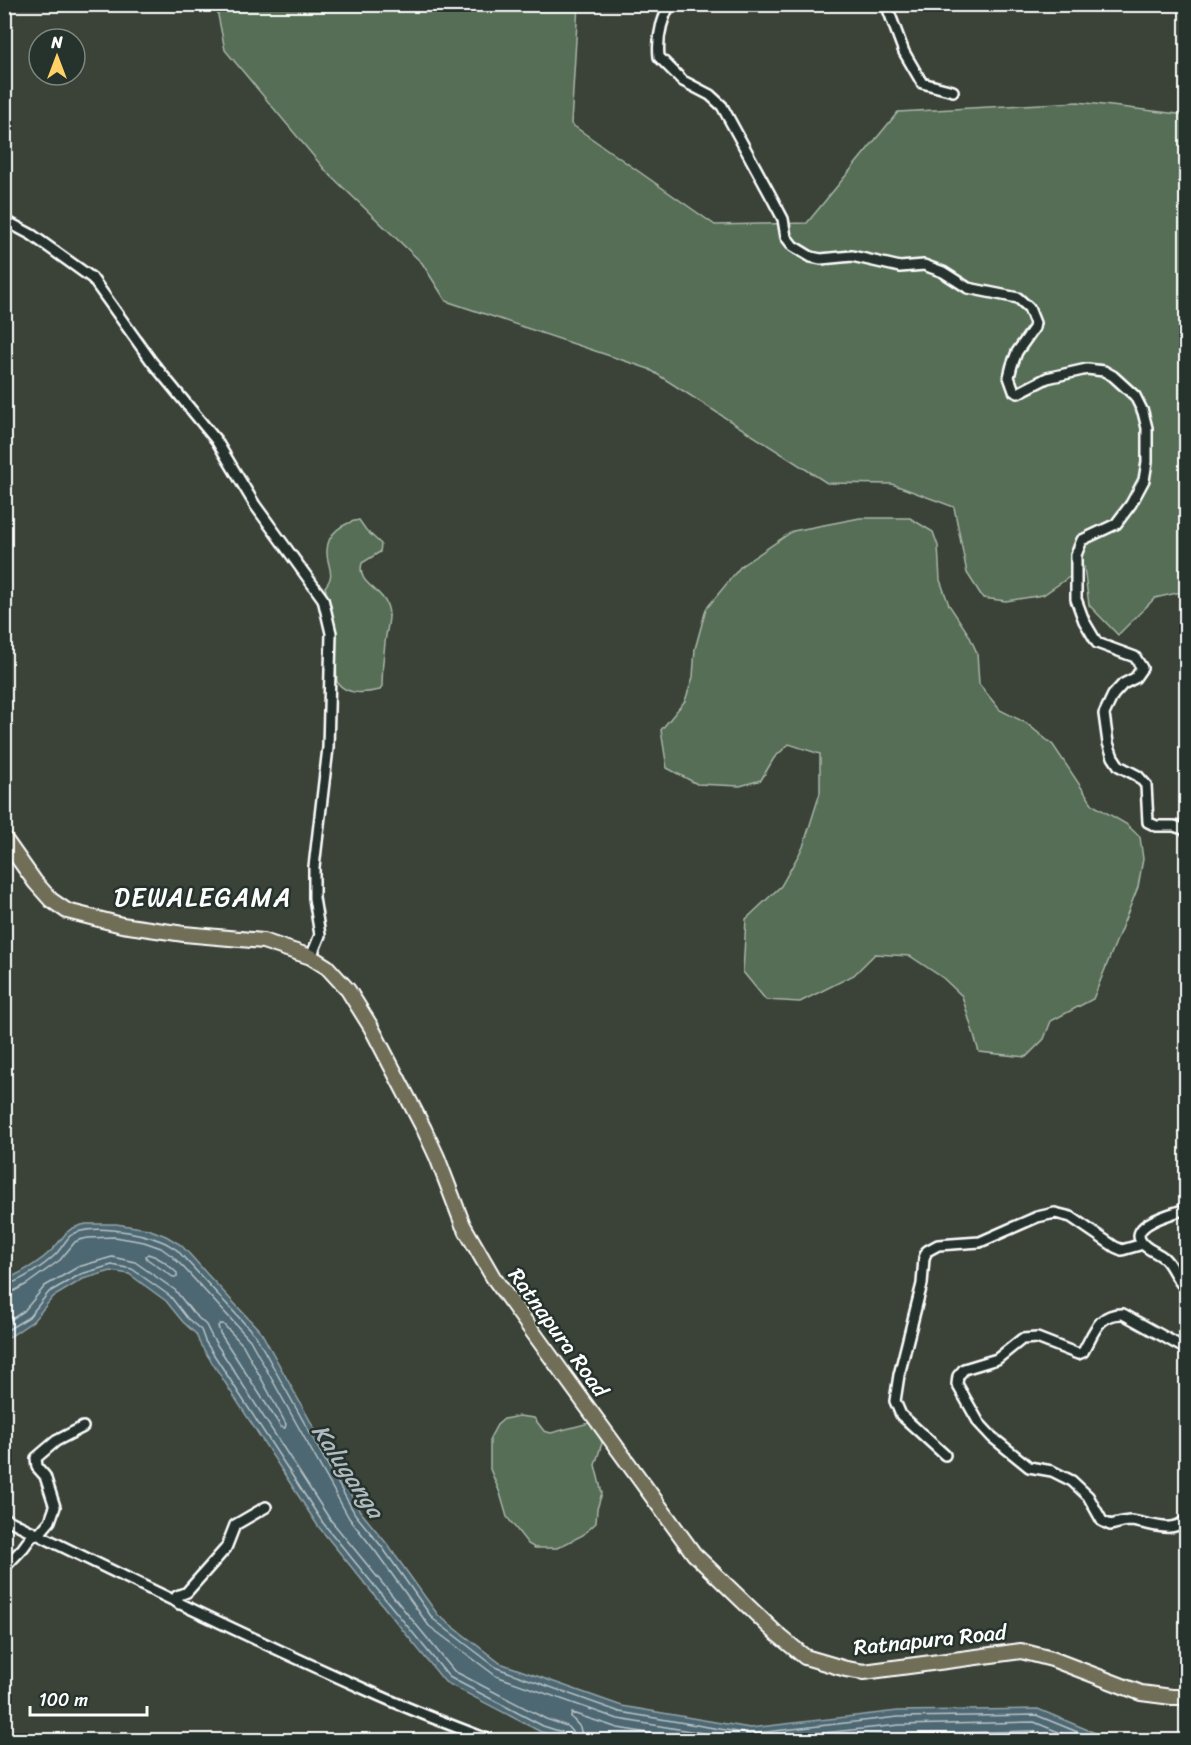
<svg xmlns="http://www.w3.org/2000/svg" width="1191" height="1745" font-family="Sriracha,sans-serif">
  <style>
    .green { fill: #546e55; stroke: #aab6aa; stroke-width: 1.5 }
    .water { fill: #4d6872; stroke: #94a4aa; stroke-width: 1.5 }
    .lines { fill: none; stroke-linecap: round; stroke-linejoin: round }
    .shore { stroke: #b8c3c7; stroke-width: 1.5 }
    .minor-casing { stroke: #fff; stroke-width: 14 }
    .highway-casing { stroke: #fff; stroke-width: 18 }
    .minor { stroke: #26332d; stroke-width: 9 }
    .highway { stroke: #716e59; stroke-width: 14 }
    .labels { text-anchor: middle; stroke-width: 5; stroke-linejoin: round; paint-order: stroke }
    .street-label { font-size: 22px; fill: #fff; stroke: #26332d }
    .water-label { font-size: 24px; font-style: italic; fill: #afbbc0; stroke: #26332d }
    .quarter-label { font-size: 26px; letter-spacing: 1.5px; fill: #fff; stroke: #26332d }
  </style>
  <rect width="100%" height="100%" fill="#3b4339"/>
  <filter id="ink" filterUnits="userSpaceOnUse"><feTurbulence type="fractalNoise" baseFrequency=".0167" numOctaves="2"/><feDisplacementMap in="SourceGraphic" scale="12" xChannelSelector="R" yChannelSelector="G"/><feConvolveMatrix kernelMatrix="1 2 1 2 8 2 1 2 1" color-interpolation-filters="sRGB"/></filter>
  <g filter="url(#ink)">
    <!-- green -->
    <path class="green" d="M216 5H578L571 124 715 225 807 223 898 112 1078 102 1186 115V591L1155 598 1118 635 1089 605 1084 567 1043 595 1006 601 983 598 967 573 954 507 892 484 827 483 649 369 446 301 422 263 326 171 225 50Z
      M860 518H910L933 532 938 546 940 580 949 605 969 635 977 653 979 684 1000 710 1026 723 1053 745 1093 805 1126 824 1140 837 1143 859 1138 887 1093 999 1051 1021 1044 1039 1026 1057 979 1052 962 996 943 978 910 956 875 954 854 975 800 1002 766 1000 743 972 746 919 781 886 803 847 820 793V754L789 744 774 758 761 780 740 786 697 784 667 768 661 730 685 701 693 677 695 649 706 609 741 566 793 531Z
      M359 520 366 530 381 544 380 552 362 563C356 584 381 588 387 605 392 617 386 630 385 643 383 657 382 672 382 686L380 690C366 693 347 696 337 682L334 626 325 587C337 573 326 566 327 551 327 533 343 523 359 520Z
      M519 1416 534 1418 544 1431 551 1433 589 1423 599 1434 602 1443 595 1465 602 1493 597 1509 596 1523 583 1535 557 1548H535L528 1544 507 1517 500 1493 490 1469V1438L497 1425 504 1419Z"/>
    <!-- water -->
    <path class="water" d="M86 1224H116L148 1229 166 1236 181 1245 194 1259 207 1274 261 1332 360 1511 387 1544 438 1615 500 1663 622 1706 750 1728 898 1711 1038 1709 1112 1740H569L541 1732 445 1682 318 1526 200 1344 196 1334 183 1322 166 1301 129 1274 111 1271 83 1279 53 1297 33 1321 5 1340V1280C21 1273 40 1262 53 1249 67 1234 64 1229 86 1224Z"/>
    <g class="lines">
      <!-- shore -->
      <path class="shore" d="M148 1254C160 1257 168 1265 177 1273V1277H173L147 1259 146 1256Z
        M4 1285C19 1283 45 1265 56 1254 61 1249 65 1241 70 1236 87 1222 142 1233 161 1241 167 1243 172 1247 177 1250L256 1336 355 1514 382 1547 433 1619 497 1668 620 1712 749 1734 898 1717 1036 1715 1097 1740
        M4 1293 12 1292 27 1284 60 1260 75 1242 79 1240 88 1238 115 1237 144 1242 161 1248 172 1256 184 1268 250 1340 349 1518 376 1552 429 1626 496 1676 618 1719 744 1740
        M4 1324 24 1311 45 1286 78 1267 112 1257 135 1262 175 1290 193 1313 206 1325 212 1337 329 1518 454 1671 546 1719 567 1726 573 1733 574 1740
        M220 1324H223L243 1345 286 1424 285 1428 281 1427 220 1333 218 1326Z
        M4 1332 29 1317 49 1292 81 1274 112 1265 132 1269 170 1296 187 1318 201 1330 205 1341 323 1523 449 1677 543 1726 562 1732 566 1736 567 1740
        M583 1740 580 1727 571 1717 572 1713 618 1728 690 1740
        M757 1740 899 1725 1034 1722 1078 1740
        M839 1740 899 1734 1033 1731 1055 1740"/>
      <!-- minor casing -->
      <g class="minor-casing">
        <path id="minor" d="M670 4C661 21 657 38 659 57L683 81 710 95 722 106 772 198 783 219 786 237 793 246 811 257 821 259 852 256 900 267 924 265 943 272 968 288 1018 298 1029 308 1035 323 1034 328 1017 352 1012 365 1009 377 1014 391 1018 393 1047 378 1087 369 1104 371 1113 376 1135 396 1143 412 1147 428V462L1144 480 1131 504 1116 524 1082 540 1076 555V599L1084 621 1097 643 1135 657 1142 668 1135 678 1123 684 1113 695 1104 714 1108 743 1113 757 1119 766 1138 776 1146 785 1148 822 1156 826H1174L1186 830
          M886 4 904 52 922 83 953 91
          M4 220 32 235 92 278 152 362 216 440 255 505 323 599 331 633 328 748 314 867V898L320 935 311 957
          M1186 1209C1175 1213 1123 1225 1144 1245 1149 1250 1158 1253 1164 1258 1173 1266 1176 1281 1186 1288
          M1186 1349 1123 1314C1098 1313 1094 1333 1083 1352L1078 1354 1037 1338 1022 1339 997 1359 964 1369 958 1376 957 1384 979 1423 992 1437 1029 1467 1052 1471 1072 1481 1088 1496 1102 1521 1110 1525C1116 1524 1123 1521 1130 1521 1148 1522 1170 1535 1186 1520
          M945 1455 901 1415 895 1401 899 1375 922 1284 924 1258 927 1251 938 1245 980 1242 1037 1217 1055 1213 1071 1217 1115 1247 1122 1250 1143 1244
          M4 1518C129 1579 253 1640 380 1696 416 1712 453 1726 490 1740
          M38 1535 50 1521 55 1507 45 1476 37 1467 36 1458 56 1441 83 1427
          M4 1568 23 1548 34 1533
          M179 1604 177 1596 187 1592 226 1548 235 1525 266 1507"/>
      </g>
      <!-- highway casing -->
      <g class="highway-casing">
        <path id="highway" d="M4 838 35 882 51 900 67 911 122 925 184 934 263 941 311 957 327 967 348 990 371 1027 424 1129 437 1157 463 1225 493 1277 694 1554 777 1634 805 1657 846 1669 864 1672 1021 1651 1052 1659 1141 1693 1172 1697H1186"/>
      </g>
      <!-- minor -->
      <use href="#minor" class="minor"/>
      <!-- highway -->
      <use href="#highway" class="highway"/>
    </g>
  </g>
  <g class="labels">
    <!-- street labels -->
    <g class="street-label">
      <text transform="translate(559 1332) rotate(54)" y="8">Ratnapura Road</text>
      <text transform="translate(930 1639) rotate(-6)" y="8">Ratnapura Road</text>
    </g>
    <!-- water labels -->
    <g class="water-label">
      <text transform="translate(348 1471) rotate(56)" y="8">Kaluganga</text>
    </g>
    <!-- quarter labels -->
    <g class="quarter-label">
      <text x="203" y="906">DEWALEGAMA</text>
    </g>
  </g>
  <!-- margin -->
  <rect width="1191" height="1745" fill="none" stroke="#26332d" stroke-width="24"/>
  <rect x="12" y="12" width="1167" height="1721" fill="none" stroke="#fff" stroke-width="2" filter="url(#ink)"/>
  <!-- north arrow -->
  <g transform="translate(57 57)"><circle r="28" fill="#26332d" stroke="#7d8581" stroke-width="1.5"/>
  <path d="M0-4.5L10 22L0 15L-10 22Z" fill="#ffd166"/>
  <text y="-9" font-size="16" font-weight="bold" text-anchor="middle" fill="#ffffff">N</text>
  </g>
  <!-- scale -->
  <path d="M30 1706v9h117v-9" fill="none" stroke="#ffffff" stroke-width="3"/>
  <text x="39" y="1706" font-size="18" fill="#ffffff" stroke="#26332d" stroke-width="4.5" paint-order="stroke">100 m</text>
</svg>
